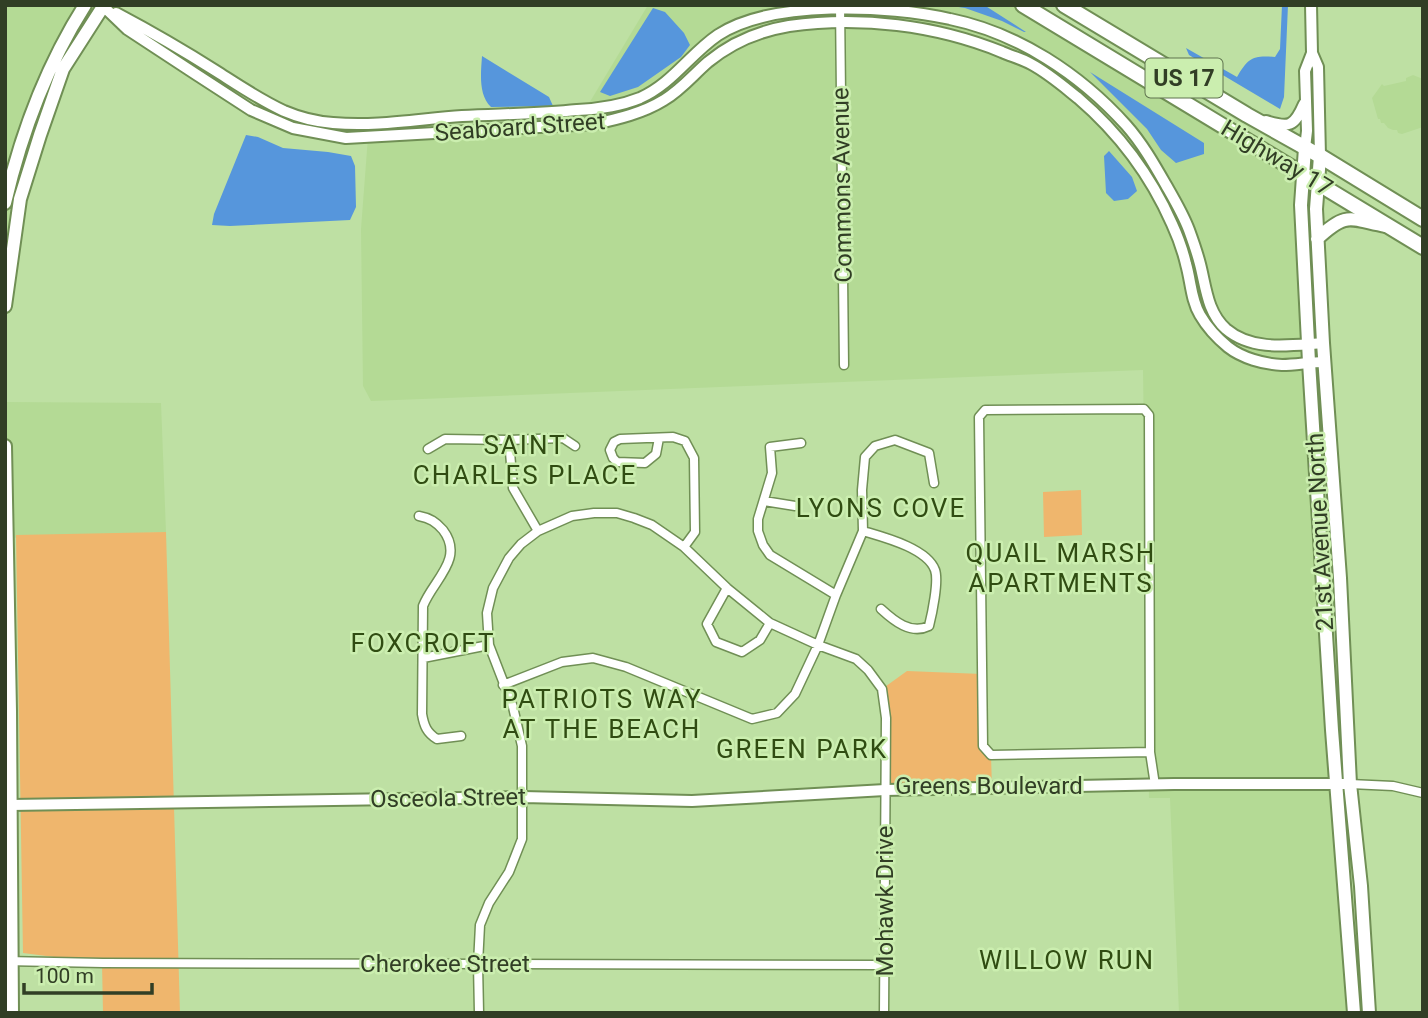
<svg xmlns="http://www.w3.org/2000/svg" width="1428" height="1018" font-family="Roboto,sans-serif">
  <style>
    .built { fill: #b4da95 }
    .green { fill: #efb66d }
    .water { fill: #5696dc }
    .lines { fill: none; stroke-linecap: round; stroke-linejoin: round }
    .minor-casing { stroke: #708f55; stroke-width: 11 }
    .tertiary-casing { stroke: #708f55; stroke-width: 14 }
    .secondary-casing { stroke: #708f55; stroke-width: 16 }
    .trunk-casing { stroke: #708f55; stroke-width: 18 }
    .minor { stroke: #fff; stroke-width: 8 }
    .tertiary { stroke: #fff; stroke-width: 10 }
    .secondary { stroke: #fff; stroke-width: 12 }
    .trunk { stroke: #fff; stroke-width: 14 }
    .labels { text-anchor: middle; stroke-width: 5; stroke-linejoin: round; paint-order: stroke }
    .shield { fill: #cbeeaf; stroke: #5f734e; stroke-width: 2 }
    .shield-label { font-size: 23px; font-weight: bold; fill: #313e25 }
    .street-label { font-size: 24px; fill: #313e25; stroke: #cbeeaf }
    .neighbourhood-label { font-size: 26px; letter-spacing: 2px; fill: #304c12; stroke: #cbeeaf }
  </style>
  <rect width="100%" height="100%" fill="#bee0a3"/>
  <!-- built -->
  <path class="built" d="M5 5H104L63 69 20 199 5 306Z
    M648 5H1023L1303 174 1354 1013H1179L1170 798H1149L1143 370 371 401 363 386 361 229 368 137 576 125Z
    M1413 75 1423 79V127L1402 134 1398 133 1397 130H1393L1388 128 1384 123H1381L1380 119H1378L1372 98 1382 84 1384 86 1406 81V78Z
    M5 402 161 403 166 532 5 538Z"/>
  <!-- green -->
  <path class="green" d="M1081 490 1082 535 1044 537 1043 492Z
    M166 532 180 1013H103L102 963 23 953 16 535Z
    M907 671 982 674 983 745 991 755 992 788 885 790 882 689Z"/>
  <!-- water -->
  <path class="water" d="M945 5H984L1026 32H1024L1002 21 965 8Z
    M1282 5H1288L1284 97 1280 109 1189 55 1186 48 1237 77C1248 58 1253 55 1275 57L1280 49Z
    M653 8 665 12 684 33 690 45 681 57 638 87 610 96 600 92Z
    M482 56 549 97 553 106 491 107C478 95 481 72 482 56Z
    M1090 72 1204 143V154L1176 163 1161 150 1147 129Z
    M246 135 258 137 283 148 328 152 351 156 355 166 356 207 350 220 230 226 212 225 214 214Z
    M1109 151 1132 177 1137 191 1128 199 1114 201 1106 193 1104 156Z"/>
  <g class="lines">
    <!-- minor casing -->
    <g class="minor-casing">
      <path id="minor" d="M840 5 844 365
        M659 438 656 454 645 463 617 462 613 458 610 450 614 442 620 439 673 437 685 441 694 458 695 532 684 547
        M509 440 513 488 538 531
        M801 443 770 447 772 473 758 519V531L763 545 770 555 836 595
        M428 449 445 439 509 440 563 438 575 446
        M764 501 795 506
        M419 516C430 518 436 522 443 530 465 559 433 580 423 606L422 714C424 726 427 733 437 739L461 736
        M863 531C883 537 927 548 935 570 939 581 932 614 929 626 911 635 894 621 881 609
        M727 588 707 624 716 642 742 652 760 640 770 623
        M423 658 489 645
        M503 685 562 662 593 658 626 667 752 719 777 713 795 694 818 645 836 595 863 531 862 490 865 457 875 446 895 440 929 453 934 483
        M1150 752 991 755 983 746 979 417 985 410 1144 409 1149 415 1150 752 1155 785
        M1350 784 1393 786 1423 793
        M5 961 103 963 884 965
        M479 1013 478 964 480 925 489 903 509 872 522 839V746L513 707 489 645 487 613 493 588 509 558 521 544 538 531 572 516 594 513H617L634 518 652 525 684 547 727 588 770 623 818 645 856 659 868 670 882 689 886 718 884 1013"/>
    </g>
    <!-- tertiary casing -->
    <g class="tertiary-casing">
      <path id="tertiary" d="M1311 5 1312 53 1318 67 1320 156
        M103 6 127 29 194 73 251 110 293 128 346 138 594 124C618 119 643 113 664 100 681 90 693 75 708 62 731 43 759 31 789 26 860 16 936 25 1002 52 1011 56 1022 59 1031 64 1048 73 1063 86 1078 98 1120 134 1150 174 1172 224 1178 237 1183 251 1186 264 1191 281 1191 300 1200 315 1207 327 1217 338 1228 347 1242 358 1263 364 1282 365 1296 365 1310 362 1324 362
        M116 13C150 31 183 50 216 71 238 85 260 100 284 111 298 117 318 122 333 123 376 127 419 119 462 116 500 114 539 114 577 110 599 109 620 106 640 98 672 84 690 54 718 35 771 0 889 5 950 19 1018 33 1080 74 1126 125 1142 143 1154 164 1166 185 1174 199 1183 214 1189 230 1193 241 1197 252 1200 264 1206 287 1207 312 1226 329 1253 352 1291 345 1323 343
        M1266 121C1289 128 1294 127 1304 104
        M1305 148 1307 131 1305 71 1312 53
        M10 805 523 797 692 801 885 790 1174 784H1350"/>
    </g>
    <!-- secondary casing -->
    <g class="secondary-casing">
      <path id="secondary" d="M1305 148 1301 205 1309 362 1332 730 1354 1013
        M1320 156 1316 209 1323 343 1340 578 1350 784 1361 886 1369 1013
        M5 203C21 134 47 65 85 5
        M1317 239C1347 211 1349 219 1386 226
        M5 306 20 199 40 135 63 69 104 5
        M5 446 10 711 12 1013"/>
    </g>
    <!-- trunk casing -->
    <g class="trunk-casing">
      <path id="trunk" d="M1023 5 1423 247
        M1064 5 1247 115 1320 156 1423 219"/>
    </g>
    <!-- minor -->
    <use href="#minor" class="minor"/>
    <!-- tertiary -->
    <use href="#tertiary" class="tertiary"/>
    <!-- secondary -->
    <use href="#secondary" class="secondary"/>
    <!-- trunk -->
    <use href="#trunk" class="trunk"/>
  </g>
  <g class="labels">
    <!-- shield labels -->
    <rect class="shield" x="1145.5" y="58.5" width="77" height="39" rx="5"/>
    <g class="shield-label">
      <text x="1184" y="86">US 17</text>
    </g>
    <!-- street labels -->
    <g class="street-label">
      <text transform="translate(520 127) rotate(-4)" y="8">Seaboard Street</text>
      <text transform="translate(1277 158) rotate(31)" y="8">Highway 17</text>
      <text transform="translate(842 185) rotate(-91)" y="8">Commons Avenue</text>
      <text transform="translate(1320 532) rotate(-93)" y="8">21st Avenue North</text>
      <text x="989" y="794">Greens Boulevard</text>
      <text transform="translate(448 798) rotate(-1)" y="8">Osceola Street</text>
      <text transform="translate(885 901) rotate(-90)" y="8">Mohawk Drive</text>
      <text x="445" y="972">Cherokee Street</text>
    </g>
    <!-- neighbourhood labels -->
    <g class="neighbourhood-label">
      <text x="525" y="454">SAINT<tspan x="525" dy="30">CHARLES PLACE</tspan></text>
      <text x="881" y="517">LYONS COVE</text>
      <text x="1061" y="562">QUAIL MARSH<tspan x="1061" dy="30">APARTMENTS</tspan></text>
      <text x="423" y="652">FOXCROFT</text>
      <text x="602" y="708">PATRIOTS WAY<tspan x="602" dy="30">AT THE BEACH</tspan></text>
      <text x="802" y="758">GREEN PARK</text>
      <text x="1067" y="969">WILLOW RUN</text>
    </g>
  </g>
  <!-- border -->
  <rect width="1428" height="1018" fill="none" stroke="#313e25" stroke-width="14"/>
  <!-- scale -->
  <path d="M24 983v10h128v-10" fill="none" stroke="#313e25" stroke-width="3.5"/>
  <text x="35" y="983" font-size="21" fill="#313e25" stroke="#cbeeaf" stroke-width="5" paint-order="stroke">100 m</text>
</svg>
